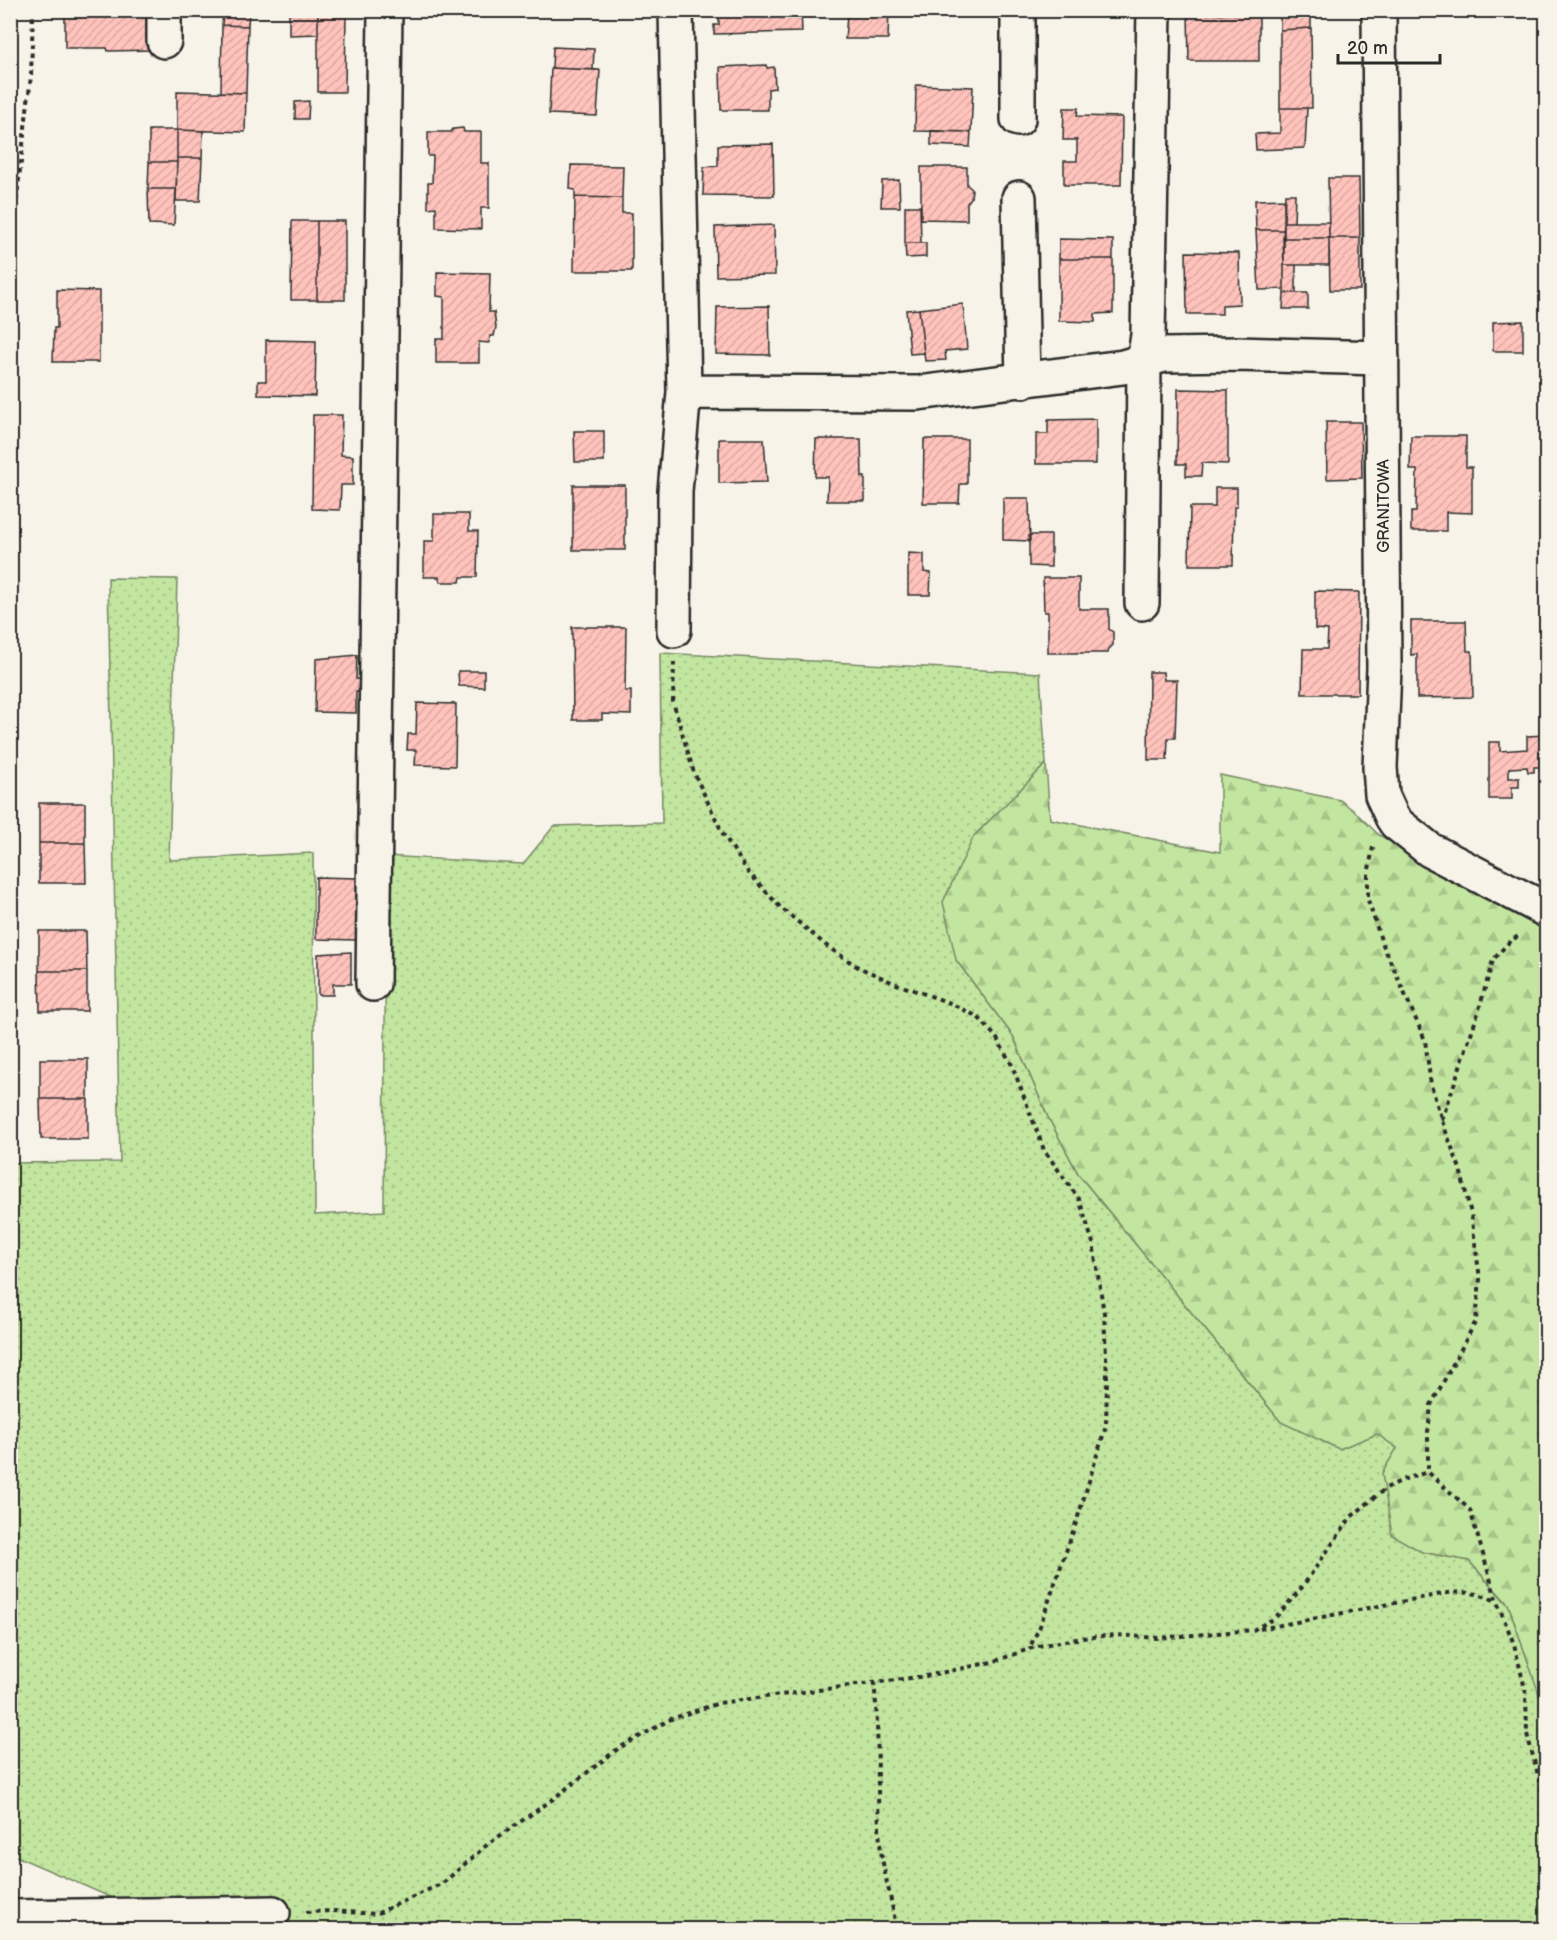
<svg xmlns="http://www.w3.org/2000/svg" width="1557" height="1940" font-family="'Balsamiq Sans',sans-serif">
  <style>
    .grass { fill: url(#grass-dots); stroke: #768865; stroke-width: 1.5 }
    .forest { fill: url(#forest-firs); stroke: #768865; stroke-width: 1.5 }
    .building { fill: url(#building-hatch); stroke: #2b2b2b; stroke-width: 1.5 }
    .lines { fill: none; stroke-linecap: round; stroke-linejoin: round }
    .minor-casing { stroke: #2b2b2b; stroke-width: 38 }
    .path { stroke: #2b2b2b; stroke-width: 4; stroke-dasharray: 4.5 4.5; stroke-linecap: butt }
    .minor { stroke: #f7f3e8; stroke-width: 33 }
    .labels { text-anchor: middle; stroke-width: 5; stroke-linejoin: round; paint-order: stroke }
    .street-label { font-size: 16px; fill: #2b2b2b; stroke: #f7f3e8 }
  </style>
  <defs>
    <pattern id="grass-dots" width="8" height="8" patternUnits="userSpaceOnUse" patternTransform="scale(1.5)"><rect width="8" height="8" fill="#c2e59f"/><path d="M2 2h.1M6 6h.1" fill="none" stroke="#a7c589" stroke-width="1.8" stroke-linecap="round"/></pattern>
    <pattern id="forest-firs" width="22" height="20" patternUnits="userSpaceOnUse" patternTransform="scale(1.5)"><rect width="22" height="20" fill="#c2e59f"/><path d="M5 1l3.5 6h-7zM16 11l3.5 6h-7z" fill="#a7c589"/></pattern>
    <pattern id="building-hatch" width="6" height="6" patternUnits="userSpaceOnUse" patternTransform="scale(1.5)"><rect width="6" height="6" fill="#ffc3bc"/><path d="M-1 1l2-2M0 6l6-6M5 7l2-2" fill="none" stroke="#dba8a2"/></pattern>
  </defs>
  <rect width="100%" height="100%" fill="#f7f3e8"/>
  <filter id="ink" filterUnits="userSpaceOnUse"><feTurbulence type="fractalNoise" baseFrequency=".0167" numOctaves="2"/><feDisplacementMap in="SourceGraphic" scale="12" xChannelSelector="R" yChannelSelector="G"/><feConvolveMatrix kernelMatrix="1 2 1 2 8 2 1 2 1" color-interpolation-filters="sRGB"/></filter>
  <g filter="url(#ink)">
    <!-- grass -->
    <path class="grass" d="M108 578 177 579 169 860 313 853 315 1215 384 1211 386 856 523 864 554 826 662 823 660 653 1040 673 1046 764 974 836 956 960 1013 1036 1048 1117 1079 1175 1281 1422 1339 1449 1377 1434 1397 1448 1422 1552 1469 1561 1508 1605 1546 1711V1929L186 1930 11 1854 10 1163 120 1162Z"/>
    <!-- forest -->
    <path class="forest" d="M1046 764 1050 819 1220 852V775L1340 800 1353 810 1379 835 1471 890 1546 925V1714L1508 1604 1469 1561 1422 1552 1392 1535 1382 1473 1397 1448 1377 1434 1339 1449 1281 1422 1079 1175 1048 1117 1013 1036 956 960 943 902 974 836Z"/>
    <!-- building -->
    <path class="building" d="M65 10H107V13L152 12 153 50 108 51 107 48H65Z
      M223 10H249L248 26 222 25Z
      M289 10H318V34L289 35Z
      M318 10H345V13H318Z
      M719 10H801L802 32 714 34V25H719Z
      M854 10H889L888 39H845L847 16H854Z
      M1280 10H1311V28L1280 30Z
      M318 13H346L345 92H318Z
      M1188 14H1259V61H1189Z
      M222 25 248 26 246 93 221 92Z
      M1311 28 1312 108H1280V30Z
      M553 47 594 49 593 70 552 68Z
      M766 65 767 68 774 67 775 88 768 89V110H721L720 67Z
      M551 68 600 70 597 116 549 114Z
      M916 85 973 87 971 132 915 131Z
      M177 91 246 93 245 132 177 130Z
      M309 101 308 119H295V102Z
      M1064 108H1078L1077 116 1122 117 1121 185H1064V161H1077V140H1063Z
      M1280 108H1307L1305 148 1256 150 1255 134 1280 133Z
      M463 128 464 132H481V163H489V208H481V229L436 228V207L428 208V183H432L433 156H428V132H451L453 129Z
      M149 130H177V162H149Z
      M177 130 203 131 202 158H177Z
      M931 131 971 132 970 147 931 145Z
      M773 144 774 196 703 195 704 167 718 166V145Z
      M177 158H202L200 201H176Z
      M149 162H177L176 189H148Z
      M571 165 623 166 622 198 575 197V190L570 189Z
      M921 167H967V185L972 189 971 198 967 203V220L921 219Z
      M1328 178H1359L1360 238H1329Z
      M899 180 900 207H881L882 181Z
      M148 189H176L174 225 149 224Z
      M1285 194H1295L1294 222H1284Z
      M575 197 622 198V213H632V271H574Z
      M1284 199V230H1256L1255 200Z
      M905 206H920L921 243H905Z
      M292 221H317V300H291Z
      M317 221H345V300H317Z
      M1284 222H1329V238H1283Z
      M774 225 775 275 716 276 715 227Z
      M1256 230H1284V289L1259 290Z
      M1283 238H1329V265H1284Z
      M1329 238H1360V290H1330Z
      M1059 239 1113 240V259H1059Z
      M905 243H926V257L906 258Z
      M1186 252 1239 253 1240 304 1222 305V314H1187Z
      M1059 259H1113V313L1095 314V322L1059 321Z
      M1284 265H1296V293H1284Z
      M437 272 490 273 489 312H494L496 327 494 336H490L489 343 479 342V363H436V339H444V297L437 296Z
      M57 290 99 291V362H53L54 328H57Z
      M1284 293H1308V309H1283Z
      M963 304 967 349 945 351 946 360 925 361 919 309Z
      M769 306 770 355 716 354 717 307Z
      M919 309 924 353 910 354 906 310Z
      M1523 321V351H1493V322Z
      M266 340 316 341 315 396 258 395V381H266Z
      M1178 389 1228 390V464L1202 463 1201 476H1186V464H1177Z
      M313 415H342L341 455 353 456V485H341L340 510 312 509Z
      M1096 419V464H1036V434H1048V420Z
      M1326 422H1361L1362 478 1327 479Z
      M574 431H604V462H575Z
      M1411 436H1466V467H1472V513L1446 512V531H1411V512H1416L1417 470H1410Z
      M719 439H764L767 482 719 483Z
      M816 439H861L862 477H865V501H827L828 477H815Z
      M924 439H967V484H960L959 503H923Z
      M573 485H625V550H573Z
      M1215 488H1237V507H1234L1233 565H1189L1190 507H1215Z
      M1003 498H1029L1030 541 1003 540Z
      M434 514H469V531H478L477 577H461L460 582H440L439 577H424V541H434Z
      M1029 535H1051V567L1029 566Z
      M908 553 924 554V572L931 573 930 595H908Z
      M1043 578H1079V609H1109V629L1113 632V645L1109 649 1108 653H1048V612H1044Z
      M1315 591 1359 592 1358 694H1302L1303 649H1327L1328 630 1315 629Z
      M1411 621H1466L1467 651H1472L1473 697 1417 698V654L1411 655Z
      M572 627H626L625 691H631V715L602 714V720H573Z
      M357 655 356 679H364V692H356V713L315 712 316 659Z
      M458 671H484V687L459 686Z
      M1149 672H1163L1164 680H1177L1175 738H1168L1167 760H1148Z
      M417 703 456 704 455 766 415 765 416 750H407L408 734H416Z
      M1546 735V767H1534V772H1528L1527 767 1509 768V778H1519V787H1512V799H1489V742H1500V751L1527 749V736Z
      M39 803H85V843H39Z
      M39 843H85L86 883H39Z
      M316 877 357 878V902H366V915H357V940L316 939Z
      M39 931H86L87 971H39Z
      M351 952V984H333V995H318V954Z
      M39 971H87V1011H40Z
      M40 1059H88V1099H40Z
      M40 1099H88V1139H41Z"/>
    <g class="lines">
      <!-- minor casing -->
      <g class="minor-casing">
        <path id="minor" d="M676 10 684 392 918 393 1123 367 1164 355 1237 354 1382 358
          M1379 10 1384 668 1380 767 1382 795 1392 817 1396 823 1430 850 1546 910
          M164 41V10
          M1018 119V10
          M1019 198 1023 381
          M1142 603 1144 362 1148 335 1154 10
          M674 630 675 491 684 392
          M373 984 385 10
          M10 1917 273 1913"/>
      </g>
      <!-- path -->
      <path class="path" d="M10 308 17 196 31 76 33 10
        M674 662 673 702 694 773 723 834 748 872 780 907 828 947 858 967 894 983 950 1003 978 1017 996 1037 1012 1065 1044 1150 1079 1199 1093 1243 1104 1313 1107 1378 1106 1426 1077 1520 1040 1626 1029 1649
        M1373 847 1368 875V900L1381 940 1425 1040 1431 1085 1442 1121 1460 1169 1471 1214 1480 1279 1476 1321 1431 1405 1428 1432V1472L1470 1510 1497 1602 1514 1644 1526 1693 1527 1734 1541 1786 1546 1817
        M1442 1120 1478 1013 1493 960 1510 941 1520 935
        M1260 1629 1447 1593C1465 1591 1480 1593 1496 1601
        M874 1682C880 1736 876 1790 880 1843 883 1873 893 1901 896 1930
        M306 1912 333 1911 376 1914 443 1883 488 1844 549 1802 619 1748 671 1719 719 1703 926 1676 992 1662 1038 1646 1081 1638 1116 1635 1158 1638 1253 1630 1275 1618 1300 1590 1351 1517 1386 1488 1405 1479 1428 1472"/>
      <!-- minor -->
      <use href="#minor" class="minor"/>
    </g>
  </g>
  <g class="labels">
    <!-- street labels -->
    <g class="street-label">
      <text transform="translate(1383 506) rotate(-90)" y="6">GRANITOWA</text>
    </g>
  </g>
  <!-- margin -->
  <rect width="1557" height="1940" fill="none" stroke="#f7f3e8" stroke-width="36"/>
  <rect x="18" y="18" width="1521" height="1904" fill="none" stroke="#2b2b2b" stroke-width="2" filter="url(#ink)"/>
  <!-- scale -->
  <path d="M1338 54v9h102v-9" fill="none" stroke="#2b2b2b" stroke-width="3"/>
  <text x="1347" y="54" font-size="18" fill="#2b2b2b" stroke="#f7f3e8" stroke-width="4.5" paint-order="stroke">20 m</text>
</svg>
